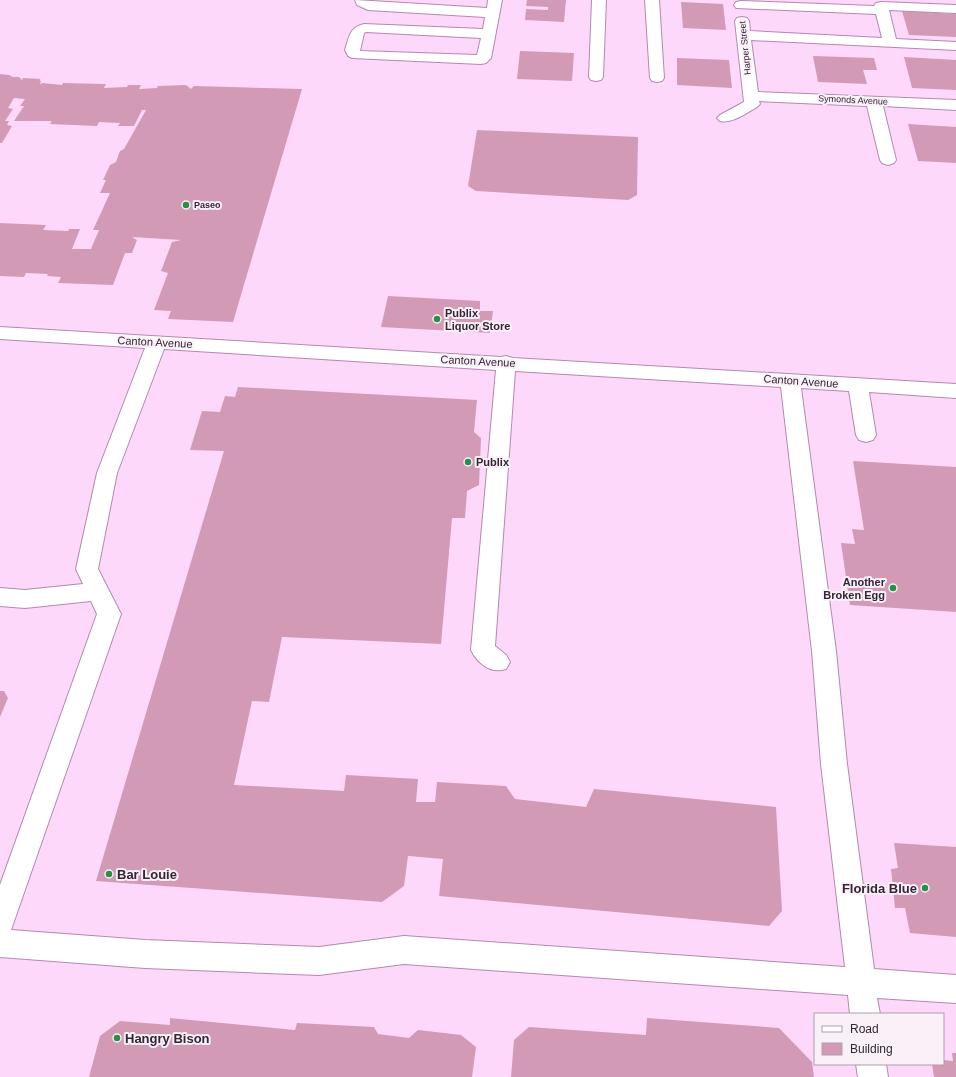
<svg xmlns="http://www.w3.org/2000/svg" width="956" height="1077" font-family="Helvetica,sans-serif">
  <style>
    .building { fill: #d39ab5 }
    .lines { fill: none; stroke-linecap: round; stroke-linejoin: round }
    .minor-casing { stroke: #b488b0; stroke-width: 2 }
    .minor { fill: #fff; fill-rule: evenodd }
    .poi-dot { fill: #279047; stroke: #f9f0f8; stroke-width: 1.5 }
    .labels { text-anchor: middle; stroke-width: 4; stroke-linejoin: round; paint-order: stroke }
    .far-street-label { font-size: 9px; fill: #362535; stroke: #f9f0f8 }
    .far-poi-label { font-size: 9px; font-weight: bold; fill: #362535; stroke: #f9f0f8; text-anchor: start }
    .poi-label { font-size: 11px; font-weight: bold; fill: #362535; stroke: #f9f0f8; text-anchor: start }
    .street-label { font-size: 11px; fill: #362535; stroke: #f9f0f8 }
    .near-poi-label { font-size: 13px; font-weight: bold; fill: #362535; stroke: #f9f0f8; text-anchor: start }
  </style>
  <rect width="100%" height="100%" fill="#fed8fa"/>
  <!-- building -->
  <path class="building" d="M527 0H566L564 22 525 20 526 9 548 10V7L526 6Z
    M681 2 723 4 726 30 683 28Z
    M902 11 956 14V37L909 35Z
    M520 51 574 53 572 81 517 79Z
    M813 56 874 58 877 70H863L867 84 818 82Z
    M904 57 956 60V90L912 88Z
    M677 58 729 60 732 88 677 85Z
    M0 74 9 75 13 77H19L22 80 23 78 41 79 39 80 41 81 40 85 42 83 62 85 63 83 106 84 104 88 127 87 128 85H141L139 89 157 88 158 86 186 85 191 89 194 86 302 89 233 322 168 319 171 311 154 310 168 273 161 271 172 242 181 240 132 237 137 240 132 253H125L113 285 58 283 61 277 47 276 48 274 26 273 24 277 0 276V223L46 225 43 230 68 231 69 229H80L72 249H91L99 230H93L110 193H100L106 180H103L110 165 116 162 120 151 124 149 146 110H142L134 126H118L120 123 99 122 97 126 50 124 52 121H14L24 106H20L25 99 14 98 8 108 13 109 5 121H9L7 125 12 126 2 143H0Z
    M908 124 956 127V163L918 161Z
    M477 130 638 137 637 195 628 200 476 191 468 186Z
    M388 296 480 301V311H493L490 333 381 327Z
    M238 387 477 400 474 432 481 438 479 485 467 491 465 518H452L441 644 282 637 269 702 252 701 234 785 344 791 346 775 418 779 416 802H435L437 782 506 786 515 799 586 807 594 789 776 807 782 911 769 926 439 896 443 859 408 856 404 886 382 902 96 881 224 451 190 450 202 411 220 412 225 396 235 397Z
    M853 461 956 467V612L850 605 841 543 855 544 852 529 864 530Z
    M0 691H4L8 698 0 717Z
    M894 843 956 847V937L910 933 905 908H895L891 869 898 868Z
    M170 1018 295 1030 297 1023 374 1027 378 1034 409 1038 418 1030 461 1035 476 1047 472 1077H89L100 1036 120 1021 170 1025Z
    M647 1018 779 1028 812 1062 814 1077H511L514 1040 529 1027 646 1035Z
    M952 1053H956V1077H934L932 1064H943V1060L953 1061Z"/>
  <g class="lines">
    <!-- minor casing -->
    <g class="minor-casing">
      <path id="minor" d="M355 0 487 8 488 0H502L491 58 486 63 481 64 352 58 348 56 345 50C349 37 350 27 364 24L483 29 485 17 368 10 357 5ZM366 32 481 38 477 55 360 51 364 33Z
        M592 0H606L603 77 601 80 596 81 591 80 589 77Z
        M645 0H659L664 78 662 81 657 82 652 81 650 78Z
        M741 1 874 6 876 3 881 2 956 5V13L889 10 896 39 956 42V50L751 40 758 92 956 100V110L883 106 896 160 894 163 888 165 882 163 880 160 867 106 759 101 760 104 757 107C746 113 732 124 720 121L717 118 720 115 744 102 735 21 737 18 742 17 747 18 749 21 750 31 882 38 876 14 736 8 734 5 736 2Z
        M0 327 501 357 506 356 513 358 956 384V398L869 392 876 435 873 440 866 442 859 440 856 435 849 391 801 388 836 651 847 764 874 969 956 975V1003L877 998 880 1014H850L848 995 404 964 319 975 145 968 0 957V885L97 614 91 601 25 608 0 606V588L25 590 83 584 76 569 97 473 145 348 0 339ZM164 349 496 370 471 650C478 664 491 674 506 669L510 662 506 655 495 646 515 371 781 387 812 651 821 764 845 967 404 936 319 947 145 940 11 930 121 614 98 569 117 473Z
        M856 1064H886L888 1077H858Z"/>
    </g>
    <!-- minor -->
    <use href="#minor" class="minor"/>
  </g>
  <!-- markers -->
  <g class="poi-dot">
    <circle cx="186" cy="205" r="4"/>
    <circle cx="437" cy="319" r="4"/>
    <circle cx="468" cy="462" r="4"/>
    <circle cx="893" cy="588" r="4"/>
    <circle cx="109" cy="874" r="4"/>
    <circle cx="925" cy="888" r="4"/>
    <circle cx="117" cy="1038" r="4"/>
  </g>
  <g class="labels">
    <!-- far-street labels -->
    <g class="far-street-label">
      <text transform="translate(745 48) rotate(-96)" y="3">Harper Street</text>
      <text transform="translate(853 100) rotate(3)" y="3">Symonds Avenue</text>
    </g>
    <!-- far-poi labels -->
    <g class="far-poi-label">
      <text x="194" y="208">Paseo</text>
    </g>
    <!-- poi labels -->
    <g class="poi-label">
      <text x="445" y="317">Publix<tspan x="445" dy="13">Liquor Store</tspan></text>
      <text x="476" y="466">Publix</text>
      <text x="885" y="586" text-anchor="end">Another<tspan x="885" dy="13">Broken Egg</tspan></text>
    </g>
    <!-- street labels -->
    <g class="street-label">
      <text transform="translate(155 342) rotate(3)" y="4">Canton Avenue</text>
      <text transform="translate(478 361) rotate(3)" y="4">Canton Avenue</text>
      <text transform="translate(801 381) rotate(4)" y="4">Canton Avenue</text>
    </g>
    <!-- near-poi labels -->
    <g class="near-poi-label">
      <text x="117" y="879">Bar Louie</text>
      <text x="917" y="893" text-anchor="end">Florida Blue</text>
      <text x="125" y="1043">Hangry Bison</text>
    </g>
  </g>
  <!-- legend -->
  <rect x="814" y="1013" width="130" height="52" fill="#f9f0f8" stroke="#ab9faa"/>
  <rect x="822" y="1026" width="20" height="6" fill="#ffffff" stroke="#ab9faa"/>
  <text x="850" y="1033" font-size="12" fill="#362535">Road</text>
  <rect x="822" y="1043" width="20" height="12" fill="#d39ab5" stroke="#ab9faa"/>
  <text x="850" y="1053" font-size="12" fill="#362535">Building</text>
</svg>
